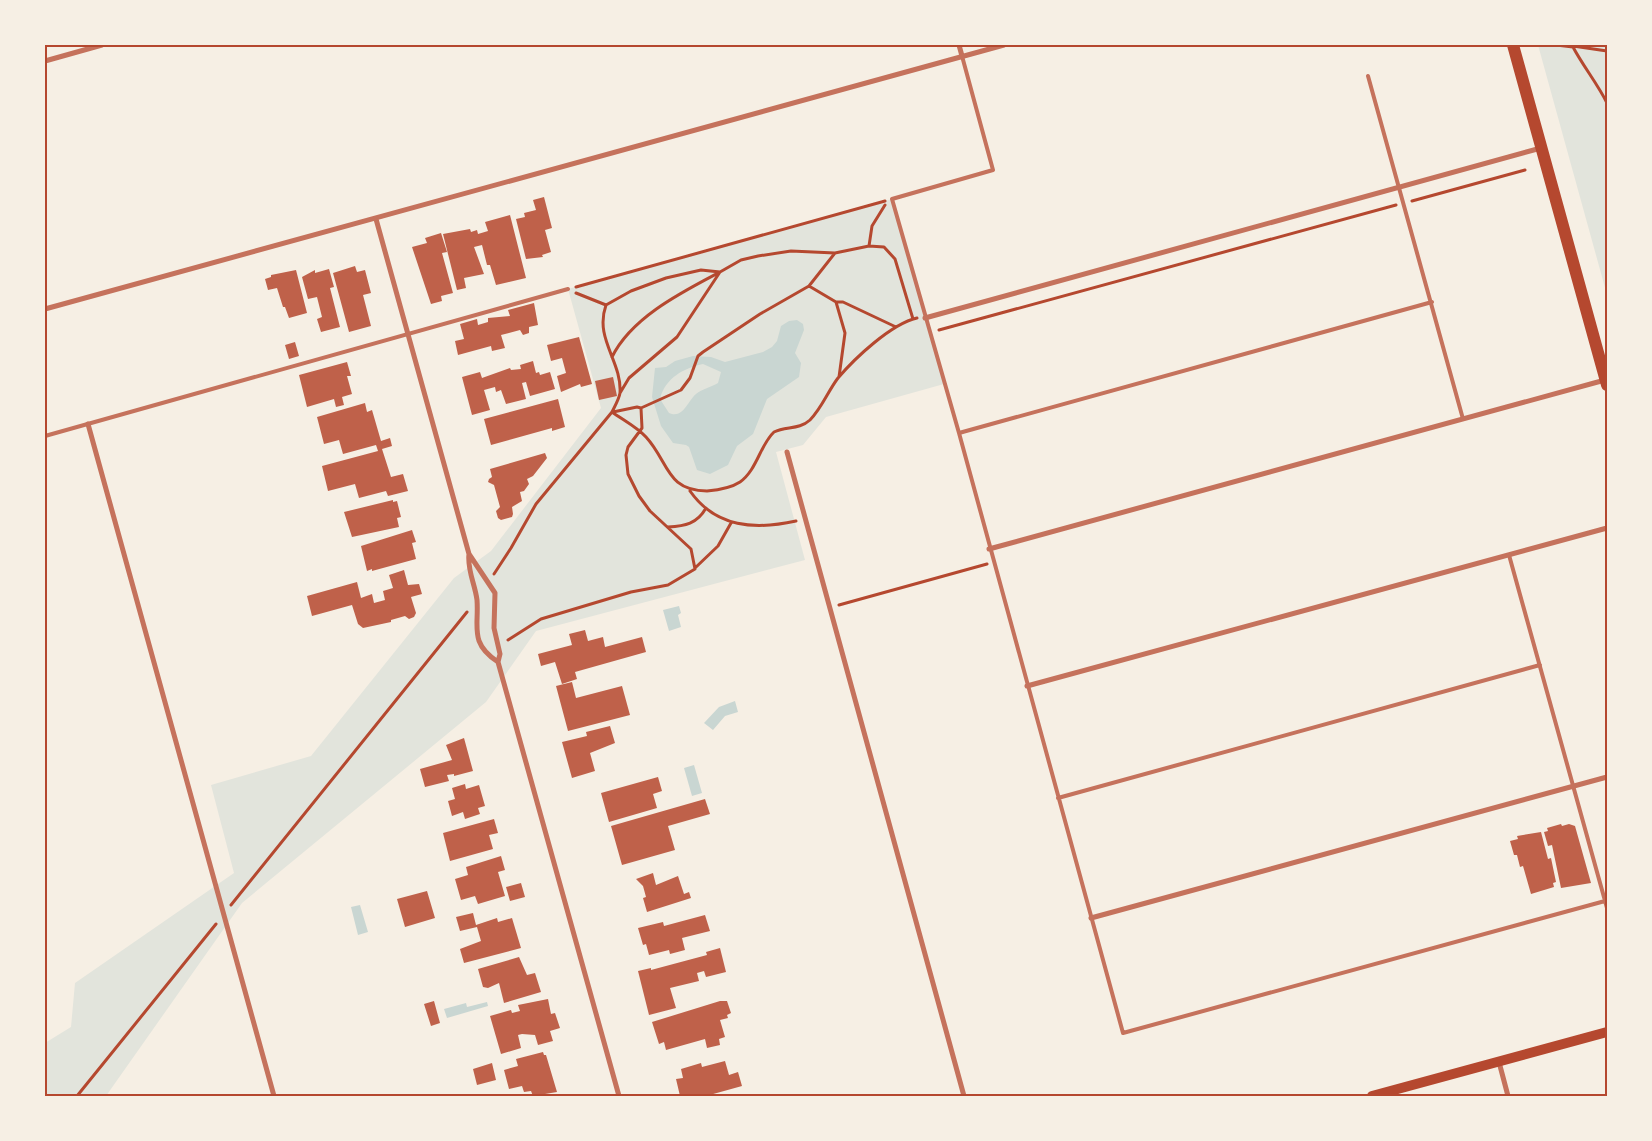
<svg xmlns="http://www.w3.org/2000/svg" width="1652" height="1141" font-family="Mulish,sans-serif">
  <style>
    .green { fill: #e2e4dc }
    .water { fill: #c9d6d2; fill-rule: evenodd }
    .building { fill: #bf614a }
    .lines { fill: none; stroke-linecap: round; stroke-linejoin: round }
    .path { stroke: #b5482f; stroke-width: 3 }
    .service { stroke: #c5725c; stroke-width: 4 }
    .minor { stroke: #c5725c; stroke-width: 5 }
    .secondary { stroke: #b5482f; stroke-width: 10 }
    .primary { stroke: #b5482f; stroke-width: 12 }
    .neatline { fill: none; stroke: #b5482f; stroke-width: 2 }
  </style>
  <rect width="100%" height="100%" fill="#f6efe4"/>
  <!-- green -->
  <path class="green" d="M1538 45H1607V295Z
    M892 199 944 384 826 417 803 445 776 452 805 560 536 631 486 702 242 903 106 1096H45V1043L71 1027 75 983 234 873 211 785 311 756 454 578 491 551 601 408 568 289Z"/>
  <!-- water -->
  <path class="water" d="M797 320 803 324 804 330 795 353 801 363 799 377 767 399 753 434 737 446 728 465 710 474 697 470 689 447 686 445 673 443 661 426 652 397 655 368 666 367 675 361 693 356 711 357 725 362 763 352 772 347 777 341 781 326 789 321ZM703 364 721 372 718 383C711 387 702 389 696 394 687 402 683 419 669 413L660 399C665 378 684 368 703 364Z
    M679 606 681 613 678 615 681 627 669 631 663 610Z
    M735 701 738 712 725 716 713 730 704 723 719 707Z
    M694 765 702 793 692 796 684 768Z
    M360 905 368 932 358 935 351 907Z
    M487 1002 488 1006 447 1018 444 1009 466 1003 467 1007Z"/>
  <!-- building -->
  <path class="building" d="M544 197 552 228 545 230 551 252 542 255 543 257 526 259 516 219 525 217 524 213 536 210 533 200Z
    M510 215 526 278 496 285 490 265H487L482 245 474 247 484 274 464 278 466 288 457 290 443 234 470 229 471 232 477 230 478 234 488 231 485 222Z
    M441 233 447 252 442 253 453 293 441 296 442 301 431 304 412 247 427 243 425 238Z
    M355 266 357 272 365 270 371 293 363 295 371 326 349 332 333 273Z
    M329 269 334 287 330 288 340 327 321 332 317 319 322 317 317 297 308 299 302 277 315 270V273Z
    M296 270 307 313 289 318 285 307H283L277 288 268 290 265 279 271 277V275Z
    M534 303 538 325 529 327V333L523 335 520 330 501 335 505 348 492 351 491 346 458 355 455 341 464 339 460 324 477 319 478 325 488 322V318L510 316 508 310Z
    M579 337 592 384 581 387 580 384 561 392 557 376 566 373 562 358 551 361 547 345Z
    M295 342 299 356 289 359 285 345Z
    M533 361 536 373 539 372 540 375 550 372 555 389 530 396 526 382 522 383 526 399 506 404 501 390 496 392 495 387 484 390 490 410 472 415 462 377 480 372 482 378 510 368 511 370 521 369 520 365Z
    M347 362 351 376H347L352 394 342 397 344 405 336 407 334 399 307 407 299 375Z
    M613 377 617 396 599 400 595 381Z
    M558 399 565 427 552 431V428L491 445 484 419Z
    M365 403 367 412 372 410 381 441 390 438 392 446 382 449 391 477 403 474 408 491 388 496 386 491 359 498 355 484 328 491 322 466 378 451 376 445 343 454 339 440 324 444 317 417Z
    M545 453 547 458 533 476 527 479 529 484 524 491 520 492 522 501 512 507 513 514 512 517 501 520 498 518 496 511 500 507 494 485 488 482 489 479 492 477 490 469Z
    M393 500V502L397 501 401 517 397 518 399 527 352 537 344 512Z
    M412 530 416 542 412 543 416 559 372 571V569L367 571 361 546Z
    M404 570 408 585 419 584 422 594 411 597 416 613 414 617 409 619 405 616 391 620V622L363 628 358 624 352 605 312 616 307 596 357 582 361 598 372 594 374 603 385 600 383 591 393 588 389 575Z
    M585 630 588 641 603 637 605 647 642 637 646 652 575 672 577 679 562 684 555 662 541 666 538 654 572 645 569 634Z
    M572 682 576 698 622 686 630 715 568 731 556 686Z
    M610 726 615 743 590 753 595 771 572 778 562 742 587 736 586 732Z
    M464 738 473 771 454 776V774L447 775 449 781 425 787 420 769 452 760 446 745Z
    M658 777 662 791 653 794 657 808 609 822 601 793Z
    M465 784 466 789 479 785 485 806 478 808 480 814 465 819 463 812 452 816 448 801 455 799 452 788Z
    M705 799 710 814 668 826 675 850 622 865 611 826Z
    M494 819 498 833 489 835 493 849 450 861 443 833Z
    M1561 824 1562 826 1569 824 1575 826 1591 883 1561 888 1552 845 1548 846 1544 832 1548 831 1547 828Z
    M1541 832 1548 859 1551 858 1556 882 1553 883 1554 887 1531 894 1523 866 1520 867 1517 855H1514L1510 841 1518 839 1517 836Z
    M501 856 505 870 498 872 505 896 478 904 475 896 461 900 455 879 468 875 466 867Z
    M653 873 656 885 678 876 684 894 689 892 691 898 647 912 643 898 646 897 643 886 636 879Z
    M521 883 525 897 510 901 506 887Z
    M427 891 435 918 405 927 397 899Z
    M473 913 476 925 497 918 498 922 512 918 521 948 464 963 460 949 481 941 477 927 460 931 456 917Z
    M705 915 710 931 682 938 685 950 670 954 669 950 649 955 646 944 643 945 638 928 663 922 664 926Z
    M720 948 726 972 706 977 704 971 697 973 699 981 670 988 676 1008 649 1015 638 971 651 968V970L707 955 706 952Z
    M519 957 527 975 535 973 541 992 504 1003 499 983 488 988 483 987 478 969Z
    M548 999 551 1014 555 1013 560 1028 550 1031 553 1041 538 1045 535 1035 522 1034 518 1035 521 1048 501 1054 490 1016 511 1010 512 1013 520 1011 518 1005Z
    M434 1001 440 1023 431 1026 424 1004Z
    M720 1001H727L731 1013 727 1015 728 1018 720 1020 725 1037 719 1039 720 1045 707 1048 705 1039 666 1050 664 1042 659 1044 652 1022Z
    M543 1052 544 1055H546L557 1092 533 1096 531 1091 524 1092 522 1086 509 1089 504 1070 518 1066 516 1059Z
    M725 1061 729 1075 738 1072 742 1086 706 1096H680L676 1079 683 1078 681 1069 701 1063 702 1067Z
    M492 1063 496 1080 477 1085 473 1069Z"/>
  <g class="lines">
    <!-- path -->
    <path class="path" d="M1556 45 1573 47C1583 66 1597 83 1607 103
      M1573 46 1607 51
      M1412 201 1525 170
      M869 246 872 226 885 205
      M809 286 835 253
      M576 287 885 201
      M576 293 606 305
      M836 302 845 333 839 377
      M939 330 1396 205
      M612 357C631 318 680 293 718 273
      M620 393 629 378 677 337 720 272
      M612 412C615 406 619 399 620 393 622 361 594 339 606 305L631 291 666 278 701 270 720 272 741 260 758 256 791 251 835 253 869 246 884 247 895 259 913 319
      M613 412 637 407 641 408 681 390 690 378 698 356 703 352 760 314 809 286 836 302H843L896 327
      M690 491C716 528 755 530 796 521
      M668 527C685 526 697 524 706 508
      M695 568 718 546 731 523
      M494 574 511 548 536 504 612 412C623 420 637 427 646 437 669 462 666 491 707 491 718 490 731 488 740 482 757 470 760 445 774 432 786 426 799 430 810 420 822 408 828 391 838 378 855 358 891 324 917 318
      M839 605 987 564
      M508 640 541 619 631 592 668 585 695 569 691 549 650 511 639 496 628 474 626 455 628 447 642 428 641 408
      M231 905 467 612
      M77 1096 216 924"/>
    <!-- service -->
    <path class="service" d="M962 56 993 170 892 199 959 433 1123 1033 1605 901
      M1368 76 1463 419
      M959 433 1432 302
      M45 436 568 289
      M1509 555 1607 908
      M1058 798 1540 665"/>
    <!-- minor -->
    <path class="minor" d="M959 45 962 56
      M45 61 102 45
      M376 219 469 554C467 570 475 584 477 600 479 627 469 643 498 662
      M45 309 1004 45
      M925 318 1541 148
      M88 424 274 1096
      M787 452 964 1096
      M989 549 1605 380
      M469 554 495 593 494 628 500 654 498 662 619 1096
      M1027 686 1607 528
      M1091 918 1607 777
      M1499 1062 1508 1096"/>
    <!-- secondary -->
    <path class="secondary" d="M1372 1096 1607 1032"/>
    <!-- primary -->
    <path class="primary" d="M1513 45 1607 385"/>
  </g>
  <!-- border -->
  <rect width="1652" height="1141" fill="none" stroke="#f6efe4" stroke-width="92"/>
  <rect x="46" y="46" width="1560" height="1049" class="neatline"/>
</svg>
